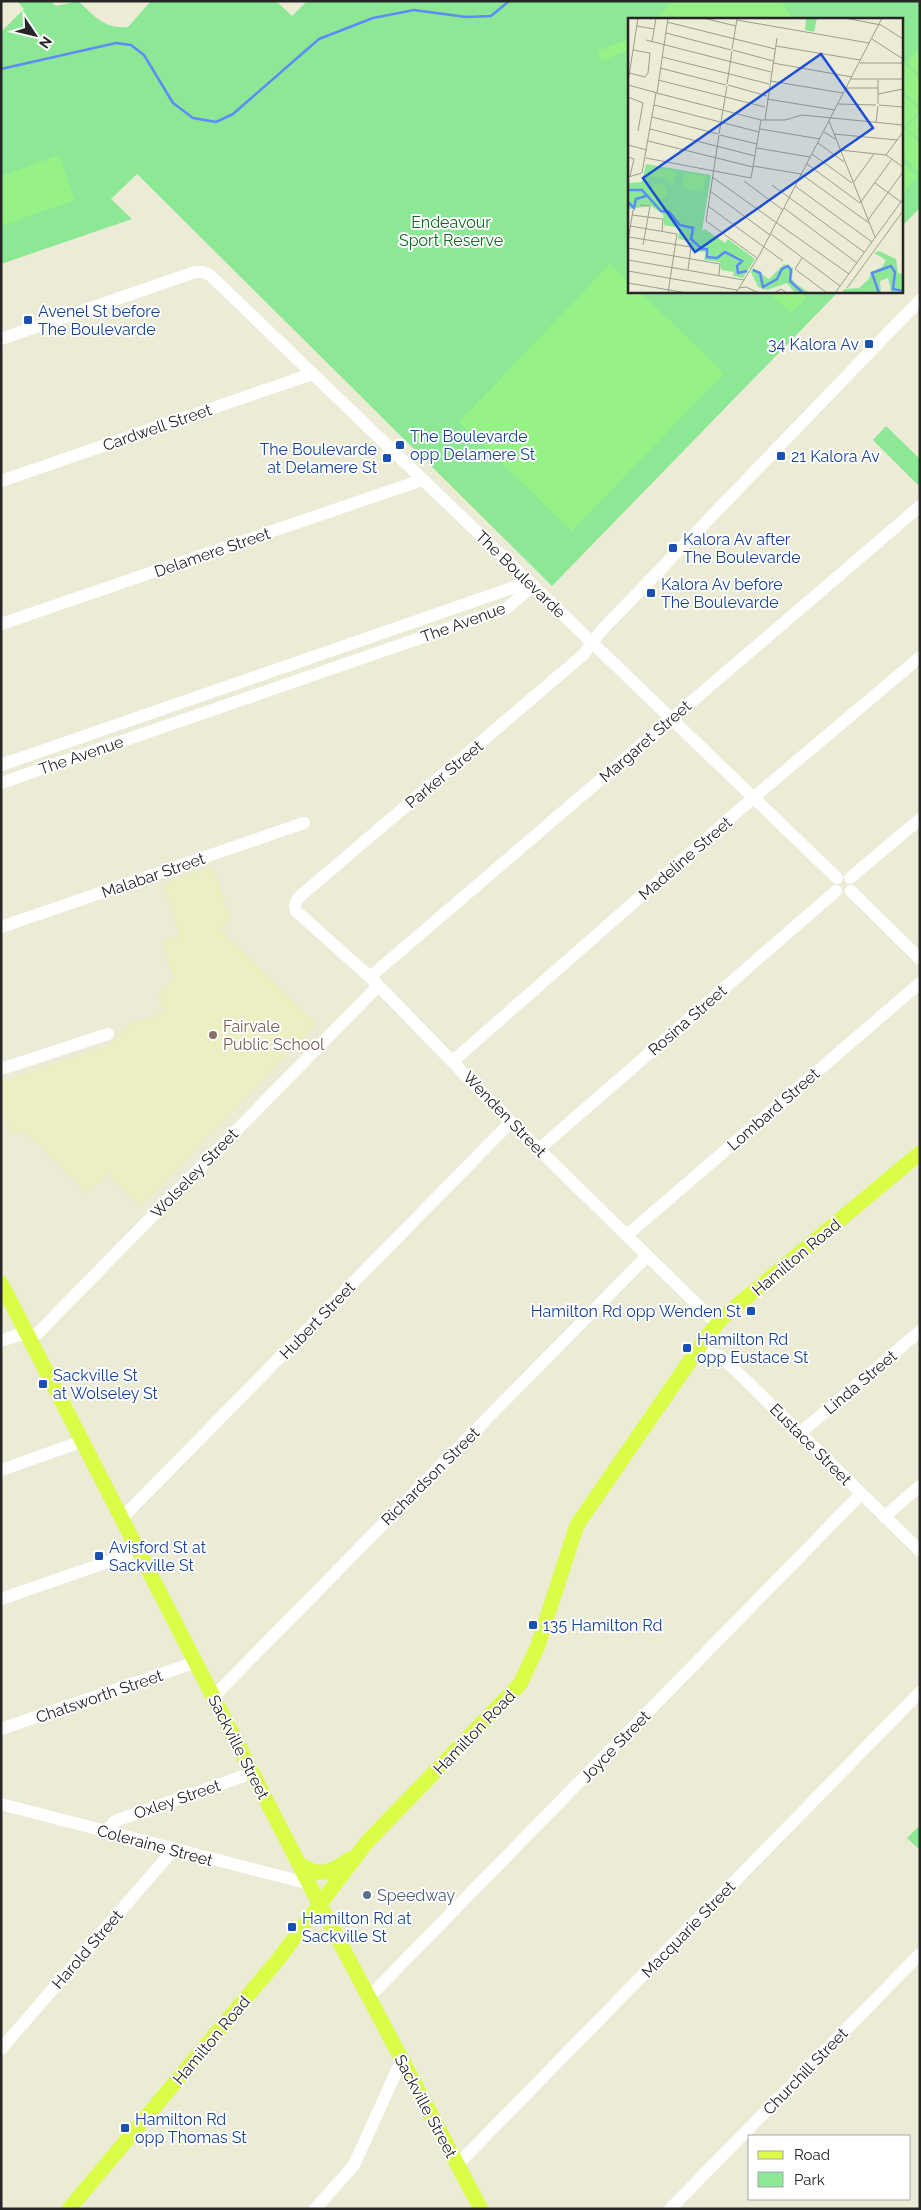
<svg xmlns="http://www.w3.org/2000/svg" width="921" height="2210" font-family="Raleway,sans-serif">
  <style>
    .education { fill: #ebefc2 }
    .green { fill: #8ce894 }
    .pitch { fill: #96f186 }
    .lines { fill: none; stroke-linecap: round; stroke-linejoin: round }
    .stream { stroke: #5c8cf9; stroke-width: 2.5 }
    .minor { stroke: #fff; stroke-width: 12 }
    .major { stroke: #dafd48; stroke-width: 15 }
    .transit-dot { fill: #1a4fb4; stroke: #fff; stroke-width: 2 }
    .education-dot { fill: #8d6e63; stroke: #fff; stroke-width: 2 }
    .service-dot { fill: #5c6f8a; stroke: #fff; stroke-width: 2 }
    .labels { text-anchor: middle; stroke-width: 4; stroke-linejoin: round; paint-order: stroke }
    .park-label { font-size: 16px; fill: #126825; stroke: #fff }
    .transit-label { font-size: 16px; fill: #164399; stroke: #fff; text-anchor: start }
    .street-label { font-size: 16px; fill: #262626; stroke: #fff }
    .education-label { font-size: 16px; fill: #785e54; stroke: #fff; text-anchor: start }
    .service-label { font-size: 16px; fill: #4e5e75; stroke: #fff; text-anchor: start }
    .inset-river { fill: none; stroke: #5c8cf9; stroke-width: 2.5 }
    .inset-road { fill: none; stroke: #9c9c90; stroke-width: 1 }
    .view { fill: #1d4ed8; fill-opacity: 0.15; stroke: #1d4ed8; stroke-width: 2.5 }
    .inset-edge { fill: none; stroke: #262626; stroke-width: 2.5 }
  </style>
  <rect width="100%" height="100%" fill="#ebebd6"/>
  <!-- education -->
  <path class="education" d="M212 867 231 918 221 930 317 1024 141 1206 108 1174 87 1193 26 1133 29 1129 11 1135 1 1106V1082L109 1046 130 1024 164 1013 158 995 174 978 161 941 180 935 163 884Z"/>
  <!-- green -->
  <path class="green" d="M17 1H51L56 6 78 1C95 16 103 29 128 27L151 1H276L292 16 307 1H920V208L902 226V19H630V291H839L552 586 137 174 111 199 132 219 1 264V32L24 9Z
    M886 426 920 459V487L873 440Z
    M920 1825V1850L907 1838Z"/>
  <!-- pitch -->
  <path class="pitch" d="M673 1H781L793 19H657Z
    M630 39V50L601 61 597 51Z
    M920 48V75L906 62Z
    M905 64 920 78V107L902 91V67Z
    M902 94 920 110 905 126 902 124Z
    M920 113V140L906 128Z
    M905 129 920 143V173L902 156V132Z
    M59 155 75 200 1 226V176Z
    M902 162 918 177 903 193 902 192Z
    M610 264 630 283V291H639L724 373 572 531 459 422Z
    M767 291H799L806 298 791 313Z"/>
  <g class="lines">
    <!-- stream -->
    <path class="stream" d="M1 69 116 43 131 45 144 55 173 103 193 118 216 122 233 114 319 39 373 18 414 10 466 17 491 16 509 1"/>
    <!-- minor -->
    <path class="minor" d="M1 339 195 272H203L210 275 837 878
      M1 481 312 374
      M1 624 422 480
      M1 765 529 582
      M1 783 507 608 527 591 529 582
      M850 878 920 819
      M851 891 920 959
      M1 927 304 823
      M370 977 920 506
      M453 1061 746 804 920 657
      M1 1069 108 1034
      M539 1149 836 891
      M627 1235 920 983
      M717 1324 511 1122 370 977 296 911 295 905 298 898 583 655 600 632 920 300
      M1 1341 18 1335 37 1334 378 986
      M695 1353 706 1352 722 1357 920 1551
      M800 1433 920 1331
      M1 1470 83 1441
      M884 1517 920 1486
      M122 1518 511 1122
      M1 1599 139 1551
      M213 1697 647 1256
      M1 1729 196 1662
      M1 1804 310 1884
      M107 1832 113 1823 118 1820 252 1773
      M369 1997 861 1494
      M1 2049 174 1849
      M457 2165 920 1692
      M315 2209 354 2165 402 2059
      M670 2209 920 1954"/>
    <!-- major -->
    <path class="major" d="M1 1283 320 1905 481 2209
      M299 1863C319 1879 331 1872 350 1859
      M69 2209 277 1961 367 1842 520 1684 537 1648 577 1525 705 1339 722 1318 920 1153"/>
  </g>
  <!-- markers -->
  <g class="transit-dot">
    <rect x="23" y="315" width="10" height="10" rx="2.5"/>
    <rect x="864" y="339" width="10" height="10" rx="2.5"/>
    <rect x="395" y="440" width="10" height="10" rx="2.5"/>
    <rect x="776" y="451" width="10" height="10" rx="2.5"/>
    <rect x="382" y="453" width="10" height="10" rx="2.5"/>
    <rect x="668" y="543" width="10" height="10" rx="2.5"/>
    <rect x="646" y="588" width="10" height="10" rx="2.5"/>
    <rect x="746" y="1306" width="10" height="10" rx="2.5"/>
    <rect x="682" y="1343" width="10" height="10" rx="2.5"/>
    <rect x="38" y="1379" width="10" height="10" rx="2.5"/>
    <rect x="94" y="1551" width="10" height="10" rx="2.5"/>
    <rect x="528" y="1620" width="10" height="10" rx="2.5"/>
    <rect x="287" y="1922" width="10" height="10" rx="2.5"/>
    <rect x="120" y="2123" width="10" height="10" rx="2.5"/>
  </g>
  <circle class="education-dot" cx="213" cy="1035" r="5"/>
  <circle class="service-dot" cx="367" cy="1895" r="5"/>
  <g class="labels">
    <!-- park labels -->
    <g class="park-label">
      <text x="451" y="228">Endeavour<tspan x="451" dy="18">Sport Reserve</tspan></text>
    </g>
    <!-- transit labels -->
    <g class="transit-label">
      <text x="38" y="317">Avenel St before<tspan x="38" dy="18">The Boulevarde</tspan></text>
      <text x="859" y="350" text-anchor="end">34 Kalora Av</text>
      <text x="410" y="442">The Boulevarde<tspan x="410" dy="18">opp Delamere St</tspan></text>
      <text x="377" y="455" text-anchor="end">The Boulevarde<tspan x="377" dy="18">at Delamere St</tspan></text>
      <text x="791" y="462">21 Kalora Av</text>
      <text x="683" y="545">Kalora Av after<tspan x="683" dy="18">The Boulevarde</tspan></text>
      <text x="661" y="590">Kalora Av before<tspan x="661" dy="18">The Boulevarde</tspan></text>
      <text x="741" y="1317" text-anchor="end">Hamilton Rd opp Wenden St</text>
      <text x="697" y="1345">Hamilton Rd<tspan x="697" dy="18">opp Eustace St</tspan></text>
      <text x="53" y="1381">Sackville St<tspan x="53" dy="18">at Wolseley St</tspan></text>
      <text x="109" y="1553">Avisford St at<tspan x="109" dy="18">Sackville St</tspan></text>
      <text x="543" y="1631">135 Hamilton Rd</text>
      <text x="302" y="1924">Hamilton Rd at<tspan x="302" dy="18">Sackville St</tspan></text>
      <text x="135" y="2125">Hamilton Rd<tspan x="135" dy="18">opp Thomas St</tspan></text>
    </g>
    <!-- street labels -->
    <g class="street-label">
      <text transform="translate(157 427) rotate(-19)" y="6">Cardwell Street</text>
      <text transform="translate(212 552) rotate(-19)" y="6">Delamere Street</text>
      <text transform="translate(521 574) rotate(44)" y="6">The Boulevarde</text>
      <text transform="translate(463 622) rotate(-20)" y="6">The Avenue</text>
      <text transform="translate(645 741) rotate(-41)" y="6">Margaret Street</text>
      <text transform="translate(81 755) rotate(-19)" y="6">The Avenue</text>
      <text transform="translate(444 774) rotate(-40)" y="6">Parker Street</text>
      <text transform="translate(685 858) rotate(-41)" y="6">Madeline Street</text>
      <text transform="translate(153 875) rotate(-19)" y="6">Malabar Street</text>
      <text transform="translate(687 1020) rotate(-41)" y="6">Rosina Street</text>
      <text transform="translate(773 1109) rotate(-41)" y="6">Lombard Street</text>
      <text transform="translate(505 1114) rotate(46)" y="6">Wenden Street</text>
      <text transform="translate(194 1173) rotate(-46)" y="6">Wolseley Street</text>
      <text transform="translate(796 1257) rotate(-40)" y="6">Hamilton Road</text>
      <text transform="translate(317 1320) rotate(-46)" y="6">Hubert Street</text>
      <text transform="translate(860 1382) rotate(-40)" y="6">Linda Street</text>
      <text transform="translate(811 1444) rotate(45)" y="6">Eustace Street</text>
      <text transform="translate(430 1476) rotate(-45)" y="6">Richardson Street</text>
      <text transform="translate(99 1696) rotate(-19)" y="6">Chatsworth Street</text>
      <text transform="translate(474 1732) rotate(-46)" y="6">Hamilton Road</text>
      <text transform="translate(615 1746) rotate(-46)" y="6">Joyce Street</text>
      <text transform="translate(239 1747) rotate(63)" y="6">Sackville Street</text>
      <text transform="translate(177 1799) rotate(-19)" y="6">Oxley Street</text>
      <text transform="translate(155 1845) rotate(15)" y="6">Coleraine Street</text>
      <text transform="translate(688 1929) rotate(-46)" y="6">Macquarie Street</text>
      <text transform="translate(87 1949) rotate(-49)" y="6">Harold Street</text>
      <text transform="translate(211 2040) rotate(-50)" y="6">Hamilton Road</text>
      <text transform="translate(805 2071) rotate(-46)" y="6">Churchill Street</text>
      <text transform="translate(426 2106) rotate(62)" y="6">Sackville Street</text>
    </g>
    <!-- education labels -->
    <g class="education-label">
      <text x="223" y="1032">Fairvale<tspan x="223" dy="18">Public School</tspan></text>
    </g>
    <!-- service labels -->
    <g class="service-label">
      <text x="377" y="1901">Speedway</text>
    </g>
  </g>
  <!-- overview -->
  <g transform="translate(628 18)">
    <rect width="275" height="275" fill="#ebebd6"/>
    <path d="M178 0H189L186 14 177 12ZM18 146 83 157 74 213 77 211 97 225 100 221 127 241 115 260 105 258 106 254 93 252 92 244 76 242 78 234 64 233 62 223 50 221 52 210 36 207 35 196 23 188 0 191V165L14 164ZM251 233 268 241 270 255 275 256V273L263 274 260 260 252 263 253 275H214L216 271 231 270 241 261 243 254 254 249 258 242 246 235ZM156 246 165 250 164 261 168 266 182 275H167L159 265 139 272 130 269 123 254 125 250 141 261Z" fill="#8ce894"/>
    <path d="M25 150 48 153 46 166 37 165V160L19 158ZM56 155 78 158 75 174 54 170ZM23 173a8 8 0 1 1 16 0a8 8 0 1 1-16 0Z" fill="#96f186"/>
    <path class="inset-river" d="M0 172H14L33 193 41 194 52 207 65 210 63 221 74 231H79V239L89 240 97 234 114 243 109 248 110 255 119 253M0 184 6 190 8 181 18 178M125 252 132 255 135 269 149 261 154 251 160 248 163 252 162 263 175 275M251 275 244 255 263 248 267 254 265 271 275 273"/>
    <path class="inset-road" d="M75 0 108 8M217 0 253 7 275 21M109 2 241 25M39 4 147 31M9 8 26 11M38 15 103 32M244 21 275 41M18 22 143 54M24 24 28 0M148 28 232 42M104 31 109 1M105 32 145 43M34 39 141 66M145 45 224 59M232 45H275M32 50 98 67M1 55 17 59 20 55 22 35 5 32M223 61H275M30 62 137 89M142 63 215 75M0 64 10 0M99 66 104 33M0 67 26 74M100 67 139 78M218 70H250M25 74 133 102H157L174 97 275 107M29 75 40 0M250 76 275 71M0 79 15 85 10 113M139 81 207 92M210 86 248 87M250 86V62M26 87 131 114M251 87 275 89M24 99 90 116M137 102 149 20M201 103 247 219M248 104 250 88M22 111 127 138M132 111 192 121M196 114 209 122M91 116 99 68M206 116 269 122M91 117 78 203 129 240M92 117 129 126M20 123 125 149M190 125 216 144M0 127 19 132M129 130 182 139M212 132 258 137 275 149M184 136 224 165M258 137 275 114M0 139 6 141 2 158M18 140 123 160 133 102M179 146 232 185 264 141M125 148 173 156 241 205M0 159 14 155 28 75M84 159 221 256M116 163 155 192M225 165 246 136M247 165 273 184M144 167 236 234M167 168 244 224M82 173 142 217M12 187 22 188 15 227M80 188 155 243M156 190 229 245M4 197 35 201 34 213M240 202 275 154M2 208 49 216 40 275M143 216 212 268M1 219 63 229 60 252M0 223 5 192M0 230 92 246 91 257M174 240 167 251 199 275M0 242 116 262M0 253 109 272M0 265 59 275M111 270 118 269 131 275M219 270 275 193M108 275 132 236 254 0M146 275 153 271 159 275M207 275 275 181"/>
    <path class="view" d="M193 36 245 110 67 234 15 160Z"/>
    <rect width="275" height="275" class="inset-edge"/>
  </g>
  <!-- border -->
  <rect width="921" height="2210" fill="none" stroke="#262626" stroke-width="5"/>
  <!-- legend -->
  <rect x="748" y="2135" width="162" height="65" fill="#ffffff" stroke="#a8a8a8"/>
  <rect x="758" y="2151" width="25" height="8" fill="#dafd48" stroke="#a8a8a8"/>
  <text x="794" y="2160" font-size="15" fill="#262626">Road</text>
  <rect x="758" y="2172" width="25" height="15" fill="#8ce894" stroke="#a8a8a8"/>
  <text x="794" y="2185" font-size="15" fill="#262626">Park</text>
  <!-- north arrow -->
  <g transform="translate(35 35) rotate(125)" stroke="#ffffff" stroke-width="4" paint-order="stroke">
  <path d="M0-4L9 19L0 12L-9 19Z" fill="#262626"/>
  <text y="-8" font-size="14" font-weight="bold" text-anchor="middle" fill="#262626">N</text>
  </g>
</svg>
